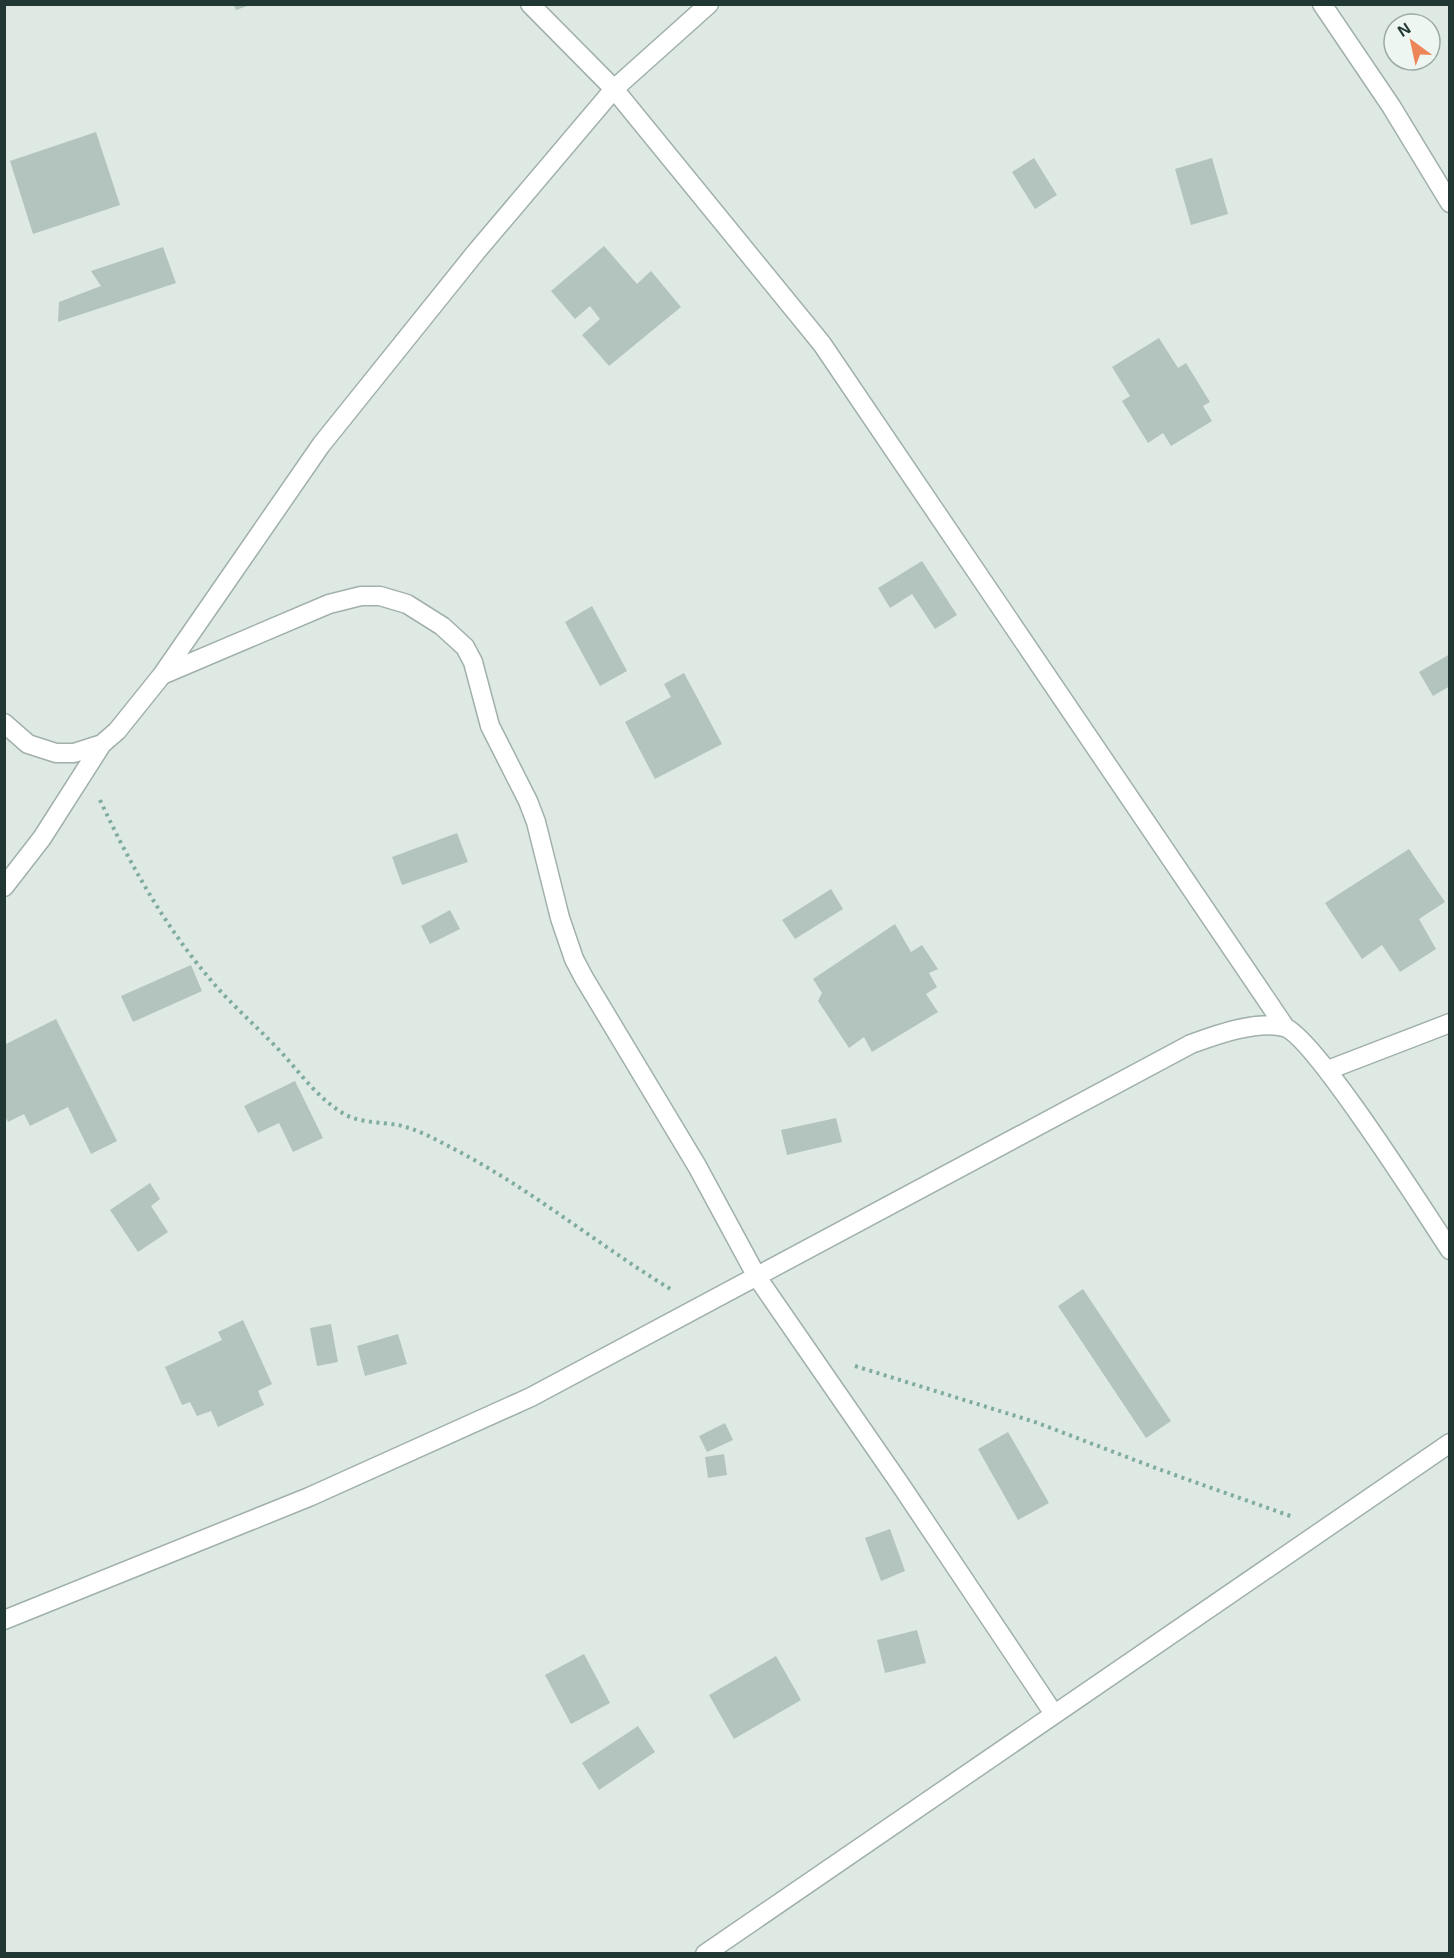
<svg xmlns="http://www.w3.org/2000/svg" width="1454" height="1958" font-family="Arial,sans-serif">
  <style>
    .building { fill: #b3c3be }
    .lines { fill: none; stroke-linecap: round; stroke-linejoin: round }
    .street-casing { stroke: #a1b0ab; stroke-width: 21 }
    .path { stroke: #7faba0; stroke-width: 4; stroke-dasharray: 3 4.5; stroke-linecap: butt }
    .street { stroke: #fff; stroke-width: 18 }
  </style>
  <rect width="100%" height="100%" fill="#dee9e4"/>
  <!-- building -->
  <path class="building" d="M233 4H250V5L236 10Z
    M96 132 120 205 33 234 10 161Z
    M1034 158 1057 195 1035 209 1012 172Z
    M1212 158 1228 214 1191 225 1175 169Z
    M604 246 637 284 651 271 681 307 609 366 582 335 600 319 590 306 575 319 551 291Z
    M163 247 176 283 58 322 59 302 101 286 91 271Z
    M1159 338 1178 368 1186 363 1210 402 1203 406 1212 421 1171 446 1163 433 1148 443 1122 401 1130 396 1112 367Z
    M922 561 957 615 935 629 912 594 890 608 878 588Z
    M592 606 627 671 600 686 565 622Z
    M1450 654V686L1433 696 1419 672Z
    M684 673 722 744 655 779 625 722 671 697 664 684Z
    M457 833 468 862 402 885 392 857Z
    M1409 849 1445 902 1419 919 1436 949 1400 972 1382 945 1362 959 1325 903Z
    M831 889 843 909 795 939 782 920Z
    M450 910 460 929 430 944 421 926Z
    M895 924 911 952 922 945 938 969 929 973 937 987 926 994 938 1012 872 1052 864 1037 849 1048 818 1001 822 993 813 979Z
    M191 965 202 991 133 1022 121 996Z
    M56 1019 117 1141 91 1154 68 1107 30 1126 24 1114 8 1122 4 1114V1045Z
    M295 1081 323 1138 293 1152 279 1123 258 1133 244 1106Z
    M836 1118 842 1142 787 1155 781 1130Z
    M150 1183 160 1199 151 1206 168 1232 138 1252 110 1210Z
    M1083 1289 1171 1421 1146 1438 1058 1306Z
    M243 1320 272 1384 258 1391 264 1405 218 1427 211 1411 197 1416 190 1402 182 1405 165 1367 222 1340 218 1332Z
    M331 1324 338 1362 317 1366 310 1328Z
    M398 1334 407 1364 365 1376 357 1346Z
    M725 1423 733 1440 707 1452 699 1436Z
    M1008 1432 1049 1503 1018 1520 978 1449Z
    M724 1454 727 1475 708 1478 705 1457Z
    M890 1529 905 1571 881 1581 865 1538Z
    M917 1630 926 1663 885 1673 877 1640Z
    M584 1654 610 1703 571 1724 545 1675Z
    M776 1656 801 1700 734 1739 709 1695Z
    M638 1726 655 1752 599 1790 582 1763Z"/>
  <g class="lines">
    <!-- street casing -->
    <g class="street-casing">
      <path id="street" d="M530 4 614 89 822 344 1285 1027
        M1322 4 1391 106 1450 203
        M162 675 329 604 361 596H380L407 604 442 626 465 647 473 662 490 726 528 801 536 822 560 918 574 959 584 978 697 1166 757 1277 900 1484 1054 1714
        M4 723 28 744 56 753H74L102 744 117 731 162 675 321 445 476 252 614 89 709 4
        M4 887 42 838 102 744
        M1328 1070 1450 1023
        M4 1620 309 1497 531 1397 1191 1044C1216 1035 1257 1020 1284 1027 1314 1036 1426 1214 1450 1250
        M705 1954 1450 1443"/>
    </g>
    <!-- path -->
    <path class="path" d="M100 800C132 869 171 937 223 994 242 1014 262 1032 281 1052 300 1073 317 1097 341 1112 357 1123 380 1122 398 1125 417 1129 435 1139 452 1148 530 1188 598 1245 672 1290
      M855 1366 1035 1422 1161 1470 1293 1517"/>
    <!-- street -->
    <use href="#street" class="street"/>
  </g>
  <!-- border -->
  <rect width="1454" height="1958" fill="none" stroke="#203733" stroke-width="12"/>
  <!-- north arrow -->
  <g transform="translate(1412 42) rotate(327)"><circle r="28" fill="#eef6f2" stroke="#9caaa6" stroke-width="1.5"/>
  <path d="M0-4.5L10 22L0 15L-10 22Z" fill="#ec8658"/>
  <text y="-9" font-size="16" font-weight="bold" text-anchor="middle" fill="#203733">N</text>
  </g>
</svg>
